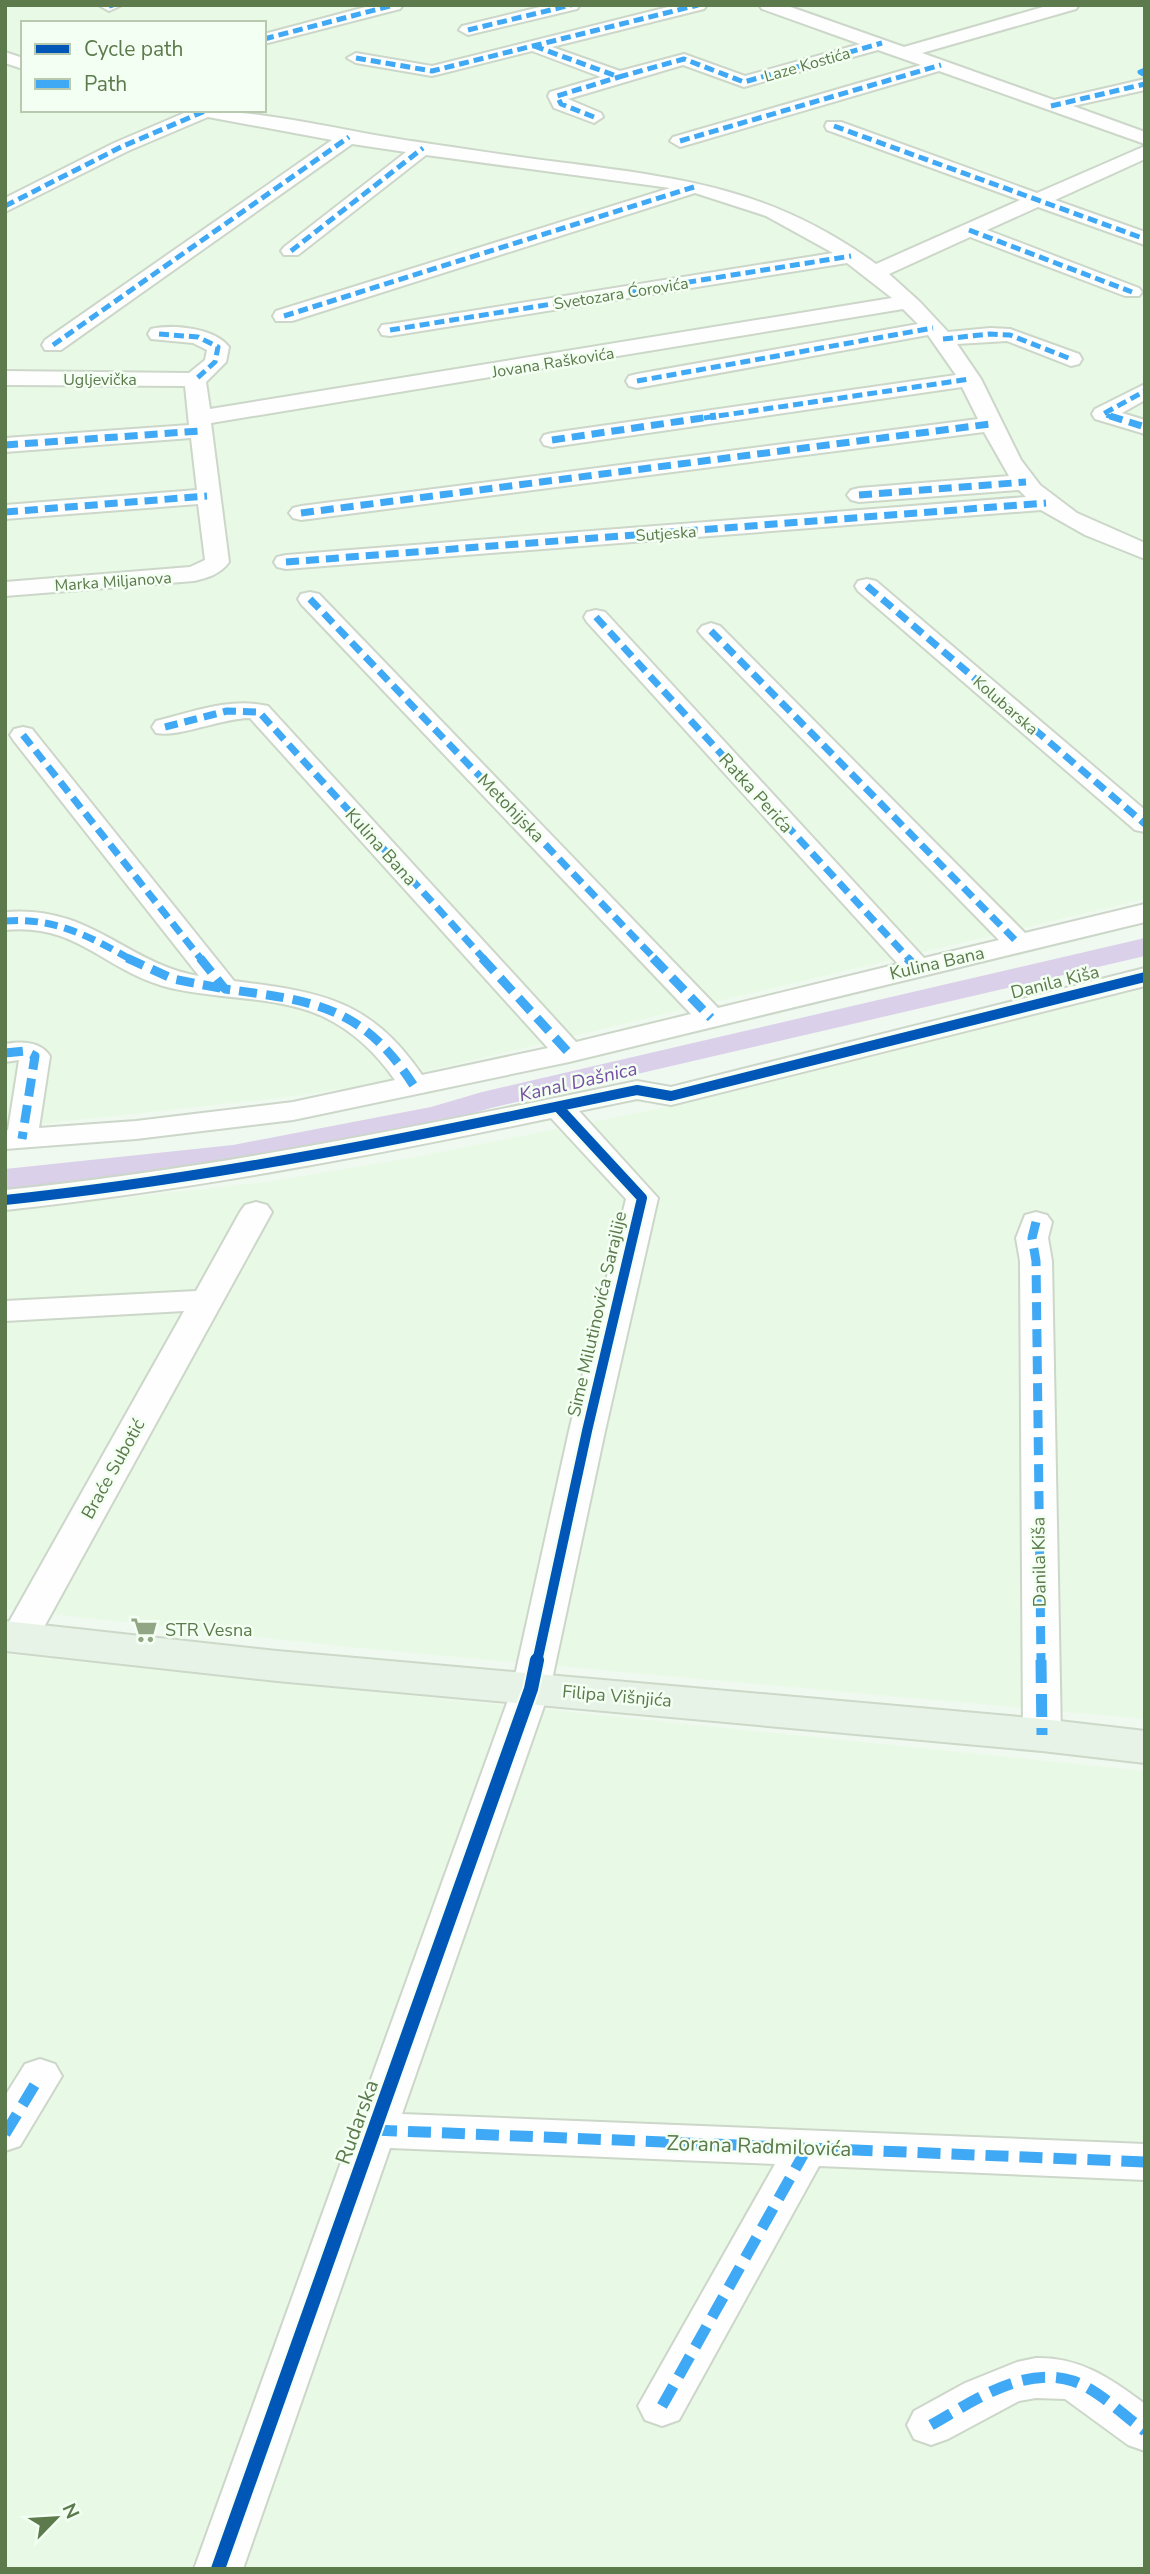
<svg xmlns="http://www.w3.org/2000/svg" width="1150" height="2574" font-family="'Nunito Sans',sans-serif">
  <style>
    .residential { fill: #e8fae6; fill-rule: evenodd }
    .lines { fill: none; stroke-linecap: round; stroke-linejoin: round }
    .canal { fill: #dad0ea; fill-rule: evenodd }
    .minor-casing { stroke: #ccd6c9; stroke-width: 4 }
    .major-casing { stroke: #ccd8c8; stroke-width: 4 }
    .minor { fill: #fdfefd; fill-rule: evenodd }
    .major { fill: #e8f3e7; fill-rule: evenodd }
    .quiet-far3 { stroke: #3fa9f5; stroke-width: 5; stroke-dasharray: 10 5; stroke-linecap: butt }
    .quiet-far2 { stroke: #3fa9f5; stroke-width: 7; stroke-dasharray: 13 7; stroke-linecap: butt }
    .quiet-far1 { stroke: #3fa9f5; stroke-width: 9; stroke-dasharray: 18 9; stroke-linecap: butt }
    .quiet { stroke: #3fa9f5; stroke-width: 11; stroke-dasharray: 23 11; stroke-linecap: butt }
    .cycleway-far1-casing { stroke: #f3fff2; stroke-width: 15 }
    .cycleway-casing { stroke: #f3fff2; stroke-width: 18 }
    .cycleway-far1 { stroke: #0057b8; stroke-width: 10 }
    .cycleway { stroke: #0057b8; stroke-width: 14 }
    .labels { text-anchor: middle; stroke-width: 5; stroke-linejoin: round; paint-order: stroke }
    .far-street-label { font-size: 16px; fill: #5c7a4c; stroke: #f3fff2 }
    .street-label { font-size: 18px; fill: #5c7a4c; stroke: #f3fff2 }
    .poi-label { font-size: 18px; fill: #5c7a4c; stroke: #f3fff2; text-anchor: start }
    .water-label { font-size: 19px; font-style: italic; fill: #764ea3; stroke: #f3fff2 }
    .near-street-label { font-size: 21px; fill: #5c7a4c; stroke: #f3fff2 }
  </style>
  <rect width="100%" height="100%" fill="#f0f9ef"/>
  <!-- residential -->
  <path class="residential" d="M5 5H1145V899L436 1069 357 1086 297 1096 5 1128ZM23 23H264V110H23Z
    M1145 987V1719L358 1648 5 1609V1211L266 1182 416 1157 677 1105Z
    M5 1654 1145 1771V2569H5Z"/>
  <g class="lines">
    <!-- canal -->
    <path class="canal" d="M1145 938V956L491 1108C334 1156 168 1171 5 1189V1169L233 1145 431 1107 482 1092Z"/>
    <!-- minor casing -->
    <g class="minor-casing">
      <path id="minor" d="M122 5 109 11 100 6 101 5Z
        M373 5H403L400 9 264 44V34Z
        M548 5H580L577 9 468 35 459 30 462 26Z
        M676 5H707L704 9 552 47 620 71 684 54 745 76 860 44 762 9 759 5H785L904 47 1050 5H1079L1076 9 922 53 1054 100 1145 79V90L1073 106 1145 132V144L939 71 687 145 680 147 670 141 673 137 921 65 878 50 744 87 683 65 568 99 601 113 603 117 594 123 554 108 548 96 550 92 601 77 532 51 432 76 356 63 347 58 356 53 432 66Z
        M5 52 23 58V69L5 63Z
        M191 110C264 110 338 130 411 141 460 148 509 156 558 162 682 178 771 188 876 264L1020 200 827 130 825 126 827 122H841L1037 193 1145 146V159L1055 200 1145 232V245L1038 207 987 230 1139 288 1142 292 1139 296H1125L970 237 889 274 920 302 948 332 990 328 1010 329 1079 354 1082 359 1079 364 1071 366 1007 341 957 344 981 379 1021 460 1040 485 1077 513 1145 543V559L1085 535 1041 510 286 569 277 567 274 562 277 557 286 555 1026 497 1019 490 859 502 851 500 847 495 851 490 859 488 1009 476 984 432 301 520 293 518 289 513 293 508 301 506 978 419 962 387 552 447 544 445 541 440 544 435 552 433 956 375 928 335 637 388 629 386 626 381 629 376 637 374 918 324 903 309 211 423 229 562C221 574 207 578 194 581L5 596V582L190 567 205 560 198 504 5 519V505L197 490 191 438 5 452V438L189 425 185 386 5 385V371L189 373 205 360 207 350 193 343 151 339 148 334 151 329C173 324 215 328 229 347L226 362 206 382 210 409 892 298 847 263 390 336 382 335 379 330 382 325 390 324 833 253 766 216 695 193 292 321H276L273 316 276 311 670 188 426 155 298 255H284L281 251 284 247 406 152 352 144 61 350H45L42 345 45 340 332 140 208 117 128 151 5 212V198L114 143Z
        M1145 384V400L1122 413 1145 420V434L1095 419 1092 414 1095 409Z
        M867 579 876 581 1145 810V832L1135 830 858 591 855 586 858 581Z
        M310 592 319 594 718 1008 898 964 587 622 584 617 587 612 596 610 605 612 924 958 999 940 702 636 698 631 702 626 711 623 720 626 1025 933 1145 904V922L569 1062 293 1120 136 1139 5 1149V1131L8 1130 19 1060 5 1062V1044C22 1041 40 1041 50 1056L39 1128 136 1121 293 1102 395 1080C377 1054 353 1031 324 1017 279 995 213 1000 163 986 102 968 76 923 5 930V912C92 905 125 963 199 976L14 741 10 735 14 729 23 727 32 729 234 981C320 992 370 999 422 1075L548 1048 250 718C221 718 179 738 156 733L152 727 156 721C193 712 230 697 268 706L576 1042 691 1014 301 604 298 599 301 594Z
        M1145 968V986L671 1105 637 1099 579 1111 658 1198 605 1431 550 1689 402 2114 1145 2144V2180L819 2166 679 2420 662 2426 645 2420 638 2406 775 2164 390 2148 243 2569H194L512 1689 569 1431 626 1199 551 1118C370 1156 189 1190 5 1210V1190C219 1168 427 1125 637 1081L671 1087Z
        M256 1202 267 1205 272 1212 38 1638 32 1647 19 1651 6 1647 5 1629 184 1311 5 1321V1301L196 1291 240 1212 245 1205Z
        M1036 1212 1047 1215 1052 1222 1048 1238 1052 1261 1061 1735 1056 1745 1042 1749 1028 1745 1023 1735 1020 1261 1016 1238 1025 1215Z
        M40 2059 55 2064 62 2076 20 2146 5 2151V2096L25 2064Z
        M1036 2358C1080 2357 1110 2378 1145 2404V2451L1128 2445 1065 2399 1036 2398 1019 2401 948 2439 931 2445 914 2439 907 2425 914 2411 965 2383 1017 2362Z"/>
    </g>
    <!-- major casing -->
    <g class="major-casing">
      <path id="major" d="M5 1621 277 1651 1042 1719 1145 1731V1763L1042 1751 277 1681 5 1651Z"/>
    </g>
    <!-- minor -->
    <use href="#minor" class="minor"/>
    <!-- major -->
    <use href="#major" class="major"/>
    <!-- quiet-far3 -->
    <path class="quiet-far3" d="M109 6 113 5
      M468 30 571 5
      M264 39 394 5
      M534 46 619 77 684 59 744 82 882 43
      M356 58 432 71 698 5
      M1145 70 1140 72 1145 75
      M1051 106 1145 84
      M594 117 561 104 557 96 619 77
      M834 126 1145 239
      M680 141 941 65
      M5 206 121 147 205 111
      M969 230 1132 292
      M291 251 423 148
      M284 316 694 187
      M390 330 851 256
      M159 334 198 337 218 347 215 362 195 380
      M943 339 990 334 1010 335 1071 359
      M53 345 349 137
      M637 381 933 328
      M704 418 970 379
      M1116 418 1103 414 1145 391"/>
    <!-- quiet-far2 -->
    <path class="quiet-far2" d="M1110 416 1145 427
      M552 440 716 416
      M5 445 200 431
      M859 495 1026 482
      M5 512 207 496
      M301 513 990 424
      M286 562 1046 503
      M867 586 1145 824
      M310 599 655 959
      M596 617 909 959
      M711 631 1019 944
      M165 727 227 711 259 712 484 959
      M23 735 201 959
      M5 921C53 917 89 936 130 959"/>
    <!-- quiet-far1 -->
    <path class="quiet-far1" d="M127 958 173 979 225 989
      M200 958 225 989C313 1001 362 1005 414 1086
      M482 958 569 1053
      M653 958 711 1018
      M907 958 917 968
      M5 1053 25 1051 35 1056 22 1139
      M1036 1222 1032 1238 1036 1261 1041 1662"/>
    <!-- quiet -->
    <path class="quiet" d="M1041 1660 1042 1735
      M374 2130 1145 2162
      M5 2134 40 2076
      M662 2406 807 2148
      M931 2425C972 2402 1023 2365 1073 2381 1099 2390 1123 2415 1145 2431"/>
    <!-- cycleway-far1 casing -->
    <g class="cycleway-far1-casing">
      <path id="cycleway-far1" d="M5 1200C218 1178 427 1134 637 1090L671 1096 1145 977
        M537 1662 587 1431 642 1198 558 1107"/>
    </g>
    <!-- cycleway casing -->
    <g class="cycleway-casing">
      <path id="cycleway" d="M218 2569 531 1689 537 1660"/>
    </g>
    <!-- cycleway-far1 -->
    <use href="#cycleway-far1" class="cycleway-far1"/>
    <!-- cycleway -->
    <use href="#cycleway" class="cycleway"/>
  </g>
  <!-- icons -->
  <defs>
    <g id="supermarket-bare" transform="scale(2.1)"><path d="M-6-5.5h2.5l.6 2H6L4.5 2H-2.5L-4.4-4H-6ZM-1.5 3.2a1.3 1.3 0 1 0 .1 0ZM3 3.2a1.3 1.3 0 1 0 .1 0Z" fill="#90a685" stroke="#f3fff2" stroke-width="2.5" paint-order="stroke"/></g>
  </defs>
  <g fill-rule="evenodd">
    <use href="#supermarket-bare" x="144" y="1630"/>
  </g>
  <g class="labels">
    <!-- far-street labels -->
    <g class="far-street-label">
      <text transform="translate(807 64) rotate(-16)" y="6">Laze Kostića</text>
      <text transform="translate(621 293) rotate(-9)" y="6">Svetozara Ćorovića</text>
      <text transform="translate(553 362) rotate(-9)" y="6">Jovana Raškovića</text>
      <text x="100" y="385">Ugljevička</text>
      <text transform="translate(666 533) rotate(-4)" y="6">Sutjeska</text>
      <text transform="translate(113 581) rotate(-4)" y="6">Marka Miljanova</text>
      <text transform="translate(1006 705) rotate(41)" y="6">Kolubarska</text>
    </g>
    <!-- street labels -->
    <g class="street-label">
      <text transform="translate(756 793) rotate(48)" y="6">Ratka Perića</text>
      <text transform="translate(511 808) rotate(46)" y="6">Metohijska</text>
      <text transform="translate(381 847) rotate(48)" y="6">Kulina Bana</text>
      <text transform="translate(937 963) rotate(-13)" y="6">Kulina Bana</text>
      <text transform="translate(1055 982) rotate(-14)" y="6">Danila Kiša</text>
      <text transform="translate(597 1314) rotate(-77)" y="6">Sime Milutinovića Sarajlije</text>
      <text transform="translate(113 1469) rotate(-61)" y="6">Braće Subotić</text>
      <text transform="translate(1039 1562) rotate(-91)" y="6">Danila Kiša</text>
      <text transform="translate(617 1696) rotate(5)" y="6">Filipa Višnjića</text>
    </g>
    <!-- poi labels -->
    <g class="poi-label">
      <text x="165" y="1636">STR Vesna</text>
    </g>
    <!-- water labels -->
    <g class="water-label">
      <text transform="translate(578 1081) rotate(-13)" y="7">Kanal Dašnica</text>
    </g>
    <!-- near-street labels -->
    <g class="near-street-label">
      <text transform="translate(357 2122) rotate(-70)" y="7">Rudarska</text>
      <text transform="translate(759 2146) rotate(2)" y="7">Zorana Radmilovića</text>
    </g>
  </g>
  <!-- border -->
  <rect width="1150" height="2574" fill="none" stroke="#5c7a4c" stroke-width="14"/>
  <!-- legend -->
  <rect x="21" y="21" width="245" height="91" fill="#f3fff2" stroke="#b7cab0" stroke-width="2"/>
  <rect x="35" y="44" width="35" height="10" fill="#0057b8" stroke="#b7cab0" stroke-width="2"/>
  <text x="84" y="56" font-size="21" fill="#5c7a4c">Cycle path</text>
  <rect x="35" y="79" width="35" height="10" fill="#3fa9f5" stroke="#b7cab0" stroke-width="2"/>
  <text x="84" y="91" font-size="21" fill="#5c7a4c">Path</text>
  <!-- north arrow -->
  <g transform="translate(56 2518) rotate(65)" stroke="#f3fff2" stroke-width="5" paint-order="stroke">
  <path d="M0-5L12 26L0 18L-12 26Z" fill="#5c7a4c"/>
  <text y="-10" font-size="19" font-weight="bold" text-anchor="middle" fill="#5c7a4c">N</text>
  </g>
</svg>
